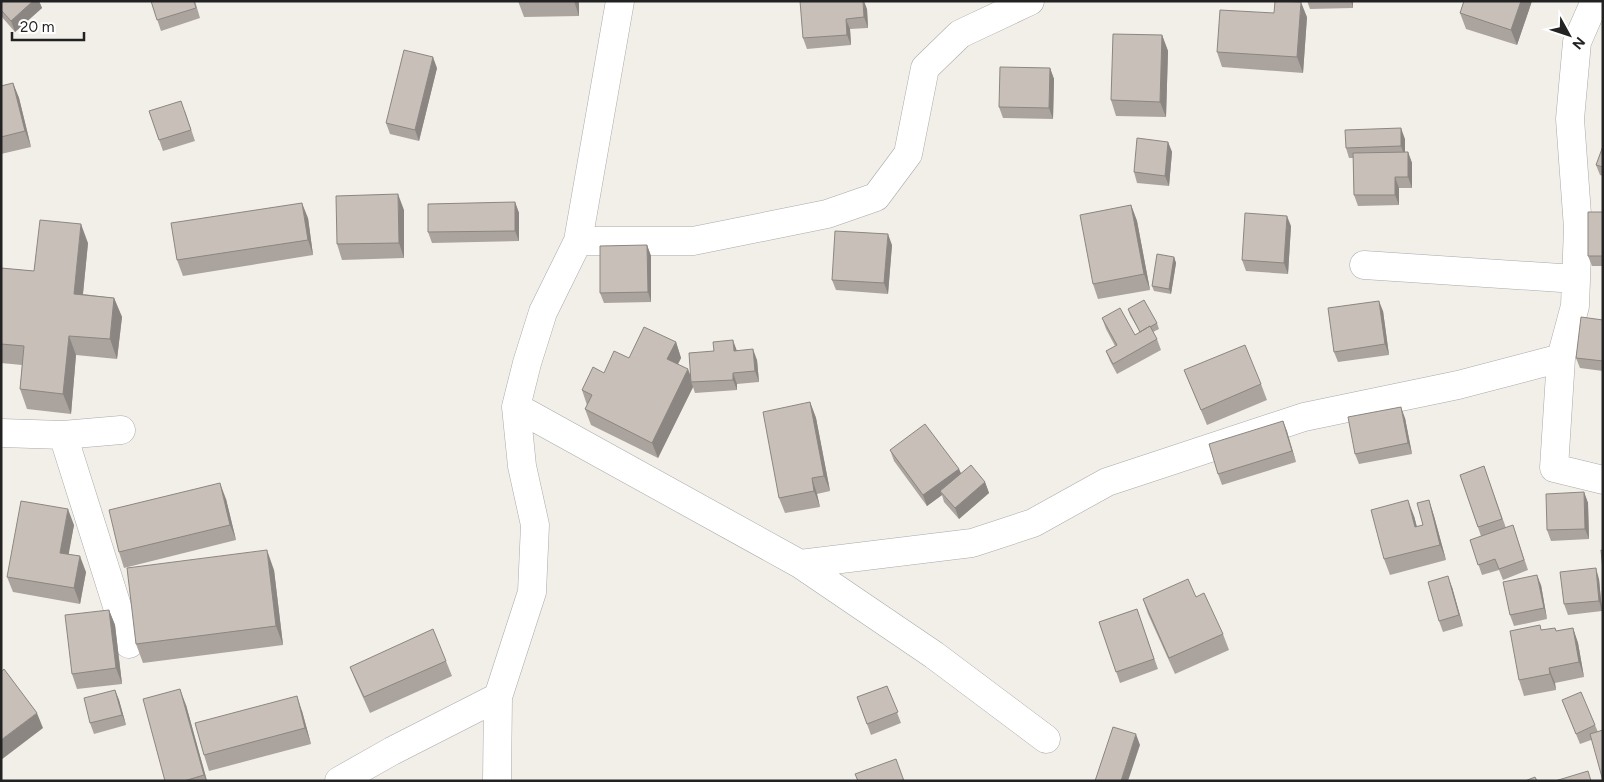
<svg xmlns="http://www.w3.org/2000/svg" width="1604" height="782" font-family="Figtree,sans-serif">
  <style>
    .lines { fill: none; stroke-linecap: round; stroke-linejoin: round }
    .minor-casing { stroke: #a9a9a9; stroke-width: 29 }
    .minor { stroke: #fff; stroke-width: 28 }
    .wall { fill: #aba49e }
    .shaded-wall { fill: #8b8681 }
    .building { fill: #c7bfb8; stroke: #8b8681 }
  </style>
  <rect width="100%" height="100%" fill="#f2efe9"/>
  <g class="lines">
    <!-- minor casing -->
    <g class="minor-casing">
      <path id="minor" d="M1595 1 1577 42 1570 119 1578 228 1575 306 1561 358 1554 468 1603 480
        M578 241H693L827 214 876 197 908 154 925 68 960 34 1030 1
        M1364 265 1576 279
        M516 407 800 564 934 655 1046 739
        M1 433 63 435 121 430
        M63 435 129 644
        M800 564 972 543 1033 523 1107 482 1304 417 1458 385 1561 358
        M339 781 392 751 498 697
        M497 781 498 697 532 592 535 525 522 466 516 407 527 363 543 312 578 241 620 1"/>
    </g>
    <!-- minor -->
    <use href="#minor" class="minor"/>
  </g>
  <!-- wall -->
  <path class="wall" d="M1 1H39L42 8 15 32 1 16Z
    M151 1H195L200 18 161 31Z
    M518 1H579V16L524 17Z
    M1307 1H1353V8L1310 9Z
    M1464 1H1532L1517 45 1466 29 1460 13Z
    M867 9 868 28 850 29 851 45 807 49 803 38Z
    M1307 17 1303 73 1222 67 1217 52Z
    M1162 35 1168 51 1166 117 1116 116 1111 100Z
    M437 68 419 141 390 134 386 123Z
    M1050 68 1054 79 1053 119 1003 118 999 107Z
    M13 83 19 98 31 147 1 154V86Z
    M149 111H185L195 141 163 151Z
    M1405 139V152H1408L1412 163V188H1399V205L1358 206 1354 195 1353 158H1349L1346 148Z
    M1168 142 1172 152 1169 186 1137 183 1134 172Z
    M1603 146V176L1600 175 1596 165Z
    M515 202 519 213V241L432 243 428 232Z
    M1131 205 1137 221 1150 290 1098 299 1093 284Z
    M404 210V258L342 260 337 244Z
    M1603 212V266H1592L1588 256Z
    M308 218 313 255 183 276 177 260Z
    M1291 226 1288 274 1246 271 1242 260Z
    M88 243 83 294 114 298 122 317 117 359 76 355 71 414 27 409 20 389 22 365 1 363V268L34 271Z
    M647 245 651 256V302L604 303 600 293Z
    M892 245 888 294 836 290 832 280Z
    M1174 257 1176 263 1171 294 1154 291 1152 286Z
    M1128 309 1157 323 1159 329 1153 332 1157 339 1161 350 1117 374 1110 361 1106 351 1115 346 1106 329 1102 318 1135 335 1140 332 1130 315Z
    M1383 311 1389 355 1338 362 1334 352Z
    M1603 320V371L1580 368 1576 358Z
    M676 342 681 358 678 364 690 375 737 350 757 360 759 382 737 384V390L695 393 693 387 658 458 591 425 585 409 587 405 582 390 629 358Z
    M1184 370 1261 384 1267 400 1207 425Z
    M810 402 816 418 830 491 817 494 820 507 785 513 779 498Z
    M1405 418 1412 454 1359 464 1355 454Z
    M1283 421 1296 462 1222 485 1218 474Z
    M890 450 959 469 961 473 985 482 989 493 959 519 944 502 942 495 927 506 894 461Z
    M1484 466 1506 528 1513 525 1528 570 1503 580 1499 570 1482 575 1470 540 1481 536 1460 475Z
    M1584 492 1588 503 1589 539 1551 541 1547 530Z
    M226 499 236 540 124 568 119 552Z
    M1429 500 1434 516 1446 560 1390 575 1384 559 1414 516 1417 527 1423 525Z
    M74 525 68 554 86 572 80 604 13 592 7 577Z
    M274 570 283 645 143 663 136 644Z
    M1599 579 1602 611 1568 615 1564 604Z
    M1541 585 1547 619 1514 626 1510 615Z
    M1452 587 1463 626 1443 632 1439 621Z
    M1196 597 1223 634 1229 650 1175 674 1148 614 1143 599Z
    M1137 609 1158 669 1120 683 1099 622Z
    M109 610 115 625 122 684 77 689 72 674Z
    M1573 628 1578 643 1584 677 1555 683 1556 690 1524 696 1519 680 1542 630 1556 631Z
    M446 661 452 676 370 713 356 682 350 667Z
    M887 686 901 723 871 735 857 697Z
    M115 690 119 700 126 725 94 734 90 723Z
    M1562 700 1595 725 1598 732 1591 740 1580 744Z
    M186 705 207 781H165Z
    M302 711 311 744 209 771 204 755Z"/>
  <!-- shaded-wall -->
  <path class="shaded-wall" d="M33 1H39L42 8 15 32 11 21Z
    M574 1H579V16Z
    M863 1H864L867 9 868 28 864 17Z
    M1351 1H1353V8Z
    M1521 1H1532L1517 45 1511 30Z
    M1301 2 1307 17 1303 73 1297 57Z
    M846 19 850 29 851 45 847 35Z
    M1162 35 1168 51 1166 117 1160 102Z
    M433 57 437 68 419 141 415 130Z
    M1050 68 1054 79 1053 119 1049 108Z
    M13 83 19 98 31 147 25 131Z
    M1401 128 1405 139V157L1401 146Z
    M1168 142 1172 152 1169 186 1165 176Z
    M1408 152 1412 163V188L1408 177Z
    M1395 177 1399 188V205L1395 195Z
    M398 194 404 210V258L399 243Z
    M515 202 519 213V241L515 231Z
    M302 203 308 218 313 255 308 240Z
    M1131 205 1137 221 1150 290 1144 274Z
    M1287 216 1291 226 1288 274 1284 263Z
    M81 224 88 243 81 313 74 294Z
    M888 234 892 245 888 294 884 283Z
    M647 245 651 256V302L648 292Z
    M1174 257 1176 263 1171 294 1169 289Z
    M114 298 122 317 117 359 110 339Z
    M1379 301 1383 311 1389 355 1385 344Z
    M69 336 76 355 71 414 63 394Z
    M733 340 737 351H734Z
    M676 342 681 358 673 374 667 359Z
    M753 349 757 360 759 382 755 371Z
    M688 369 693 382H691L693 387 658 458 652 443Z
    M733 373 737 384V390L733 380Z
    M810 402 816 418 830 491 824 476Z
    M1401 407 1405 418 1412 454 1408 443Z
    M1283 421 1287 431 1296 462 1292 451Z
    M959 469 963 479 940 491 942 495 927 506 923 495Z
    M812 478 817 494 820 507 814 491Z
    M985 482 989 493 959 519 955 508Z
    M220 483 226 499 236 540 230 525Z
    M1584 492 1588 503 1589 539 1585 529Z
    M1408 500 1414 516 1421 543 1415 527Z
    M1429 500 1434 516 1446 560 1440 545Z
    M68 509 74 525 66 569 60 553Z
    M267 550 274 570 283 645 276 626Z
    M80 556 86 572 80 604 74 588Z
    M1596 568 1599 579 1602 611 1599 601Z
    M1537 575 1541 585 1547 619 1544 608Z
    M1448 576 1452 587 1463 626 1459 615Z
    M109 610 115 625 122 684 116 668Z
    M1573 628 1578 643 1584 677 1579 662Z
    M1549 668 1555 683 1556 690 1550 674Z
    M180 689 186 705 207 781H206L204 775Z
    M115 690 119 700 126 725 122 715Z
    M297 696 302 711 311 744 305 728Z
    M37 713 43 728 1 760V740Z
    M1136 734 1140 745 1128 781H1121Z"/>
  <!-- building -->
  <path class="building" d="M1 1H33L11 21 1 10Z
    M151 1H194L196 8 157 20Z
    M800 1H863L864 17 846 19 847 35 803 38Z
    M1275 1 1301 2 1297 57 1217 52 1220 10 1274 13Z
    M1464 1H1521L1511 30 1460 13Z
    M1113 34 1162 35 1160 102 1111 100Z
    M404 50 433 57 415 130 386 123Z
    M1000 67 1050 68 1049 108 999 107Z
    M13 83 25 131 1 137V86Z
    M181 101 191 130 159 140 149 111Z
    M1401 128V146L1346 148 1345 130Z
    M1137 138 1168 142 1165 176 1134 172Z
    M1603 146V167L1596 165Z
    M1408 152V177H1395V195H1354L1353 153Z
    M398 194 399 243 337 244 336 196Z
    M515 202V231L428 232V204Z
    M302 203 308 240 177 260 171 223Z
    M1131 205 1144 274 1093 284 1080 215Z
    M1588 212H1603V256H1588Z
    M1245 213 1287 216 1284 263 1242 260Z
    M40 220 81 224 74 294 114 298 110 339 69 336 63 394 20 389 24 346 1 344V268L34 271Z
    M835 231 888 234 884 283 832 280Z
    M647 245 648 292 600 293V246Z
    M1157 254 1174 257 1169 289 1152 286Z
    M1144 300 1157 323 1150 327V326L1140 332 1128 309Z
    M1379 301 1385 344 1334 352 1328 308Z
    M1120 308 1135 335 1150 326 1157 339 1113 364 1106 351 1117 345 1102 318Z
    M1581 317 1603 320V361L1576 358Z
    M644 327 676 342 667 359 688 369 652 443 585 409 592 395 582 390 593 367 604 373 614 351 629 358Z
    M733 340 734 351 753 349 755 371 733 373V380L691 382 689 353 714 351 713 342Z
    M1245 345 1261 384 1201 410 1184 370Z
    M810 402 824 476 812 478 814 491 779 498 763 412Z
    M1401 407 1408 443 1355 454 1348 417Z
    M1283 421 1292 451 1218 474 1209 444Z
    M925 424 959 469 923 495 890 450Z
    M971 465 985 482 955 508 940 491Z
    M1484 466 1502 519 1478 527 1460 475Z
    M220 483 230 525 119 552 109 510Z
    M1584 492 1585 529 1547 530 1546 494Z
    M1408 500 1415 527 1423 525 1417 503 1429 500 1440 545 1384 559 1371 510Z
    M21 501 68 509 60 553 80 556 74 588 7 577Z
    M1513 525 1524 560 1499 569 1495 559 1478 565 1470 540Z
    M267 550 276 626 136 644 127 568Z
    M1601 550H1603V570Z
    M1596 568 1599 601 1564 604 1560 572Z
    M1537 575 1544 608 1510 615 1503 582Z
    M1448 576 1459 615 1439 621 1428 582Z
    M1188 579 1196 597 1204 593 1223 634 1169 658 1143 599Z
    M1137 609 1154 659 1116 672 1099 622Z
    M109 610 116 668 72 674 65 615Z
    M1540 625 1541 630 1555 628 1556 631 1573 628 1579 662 1549 668 1550 674 1519 680 1510 631Z
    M433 629 446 661 364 697 350 667Z
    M4 669 37 713 1 740V672Z
    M887 686 898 712 867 724 857 697Z
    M180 689 204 775 184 781H165L143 699Z
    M115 690 122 715 90 723 84 698Z
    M1581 692 1595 725 1576 734 1562 700Z
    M297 696 305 728 204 755 195 723Z
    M1113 727 1136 734 1121 781H1095Z
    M1603 730V781L1590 734Z
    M896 759 904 781H858L855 774Z
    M1588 771 1591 781H1555Z
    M1535 777 1537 781H1525Z"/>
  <!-- border -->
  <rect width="1604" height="782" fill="none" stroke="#222222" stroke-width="5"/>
  <!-- north arrow -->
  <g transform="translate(1569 35) rotate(130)" stroke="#ffffff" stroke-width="4" paint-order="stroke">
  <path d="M0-4L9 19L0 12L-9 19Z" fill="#222222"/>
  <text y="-8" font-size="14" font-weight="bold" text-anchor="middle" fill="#222222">N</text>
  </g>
  <!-- scale -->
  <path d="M12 32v8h72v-8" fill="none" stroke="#222222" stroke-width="2.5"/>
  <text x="20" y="32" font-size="15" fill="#222222" stroke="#ffffff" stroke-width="4" paint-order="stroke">20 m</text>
</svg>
